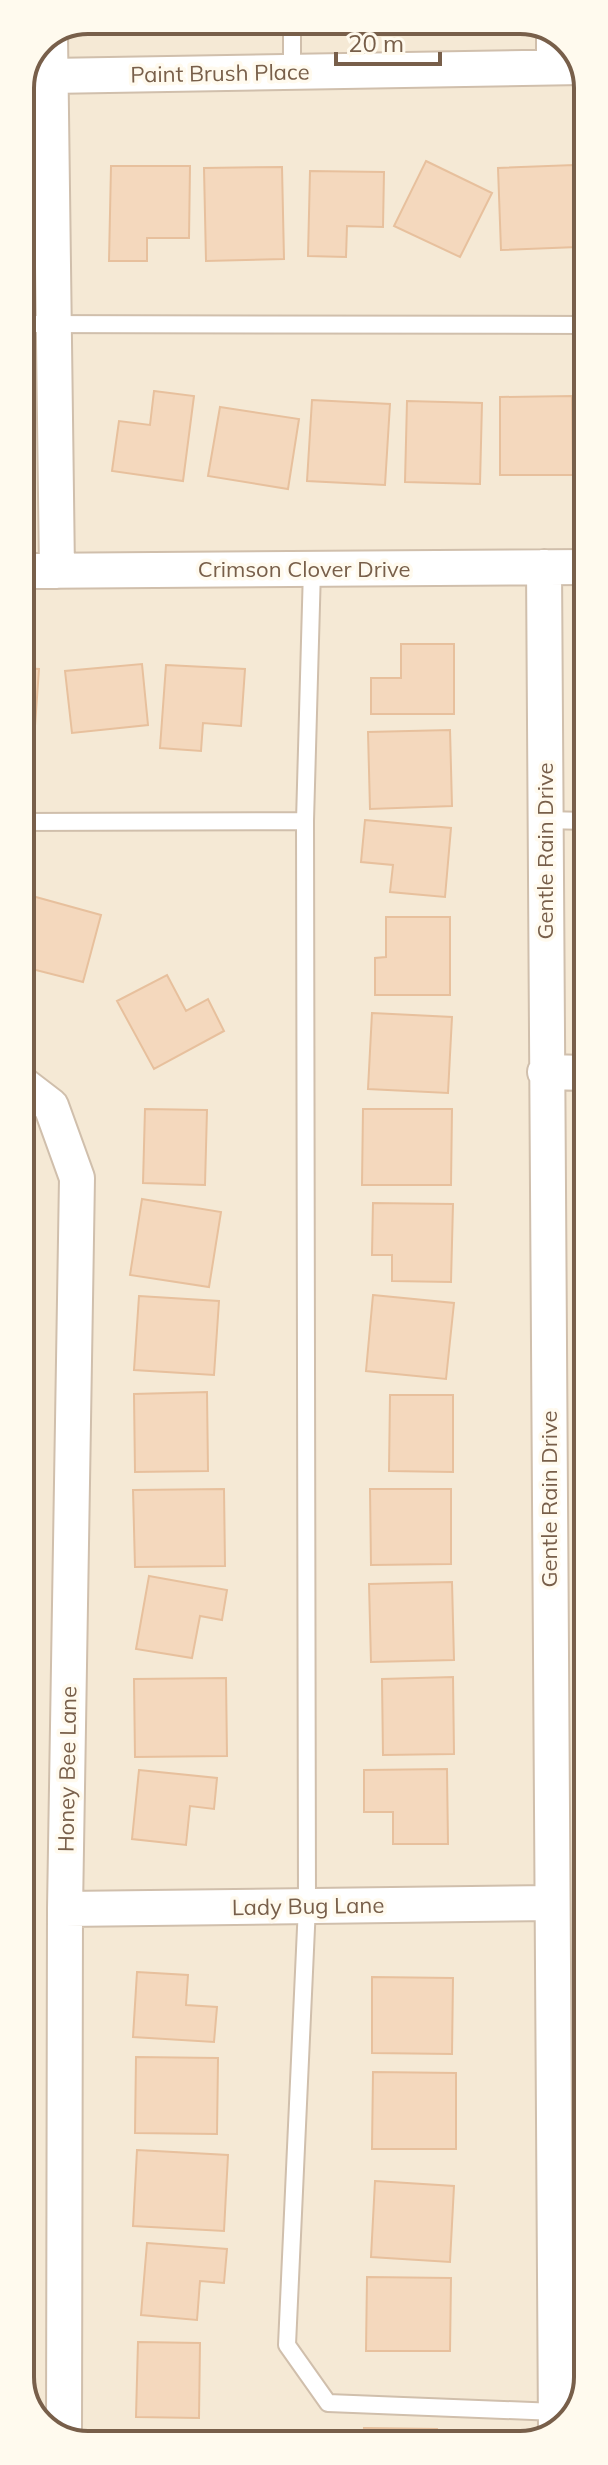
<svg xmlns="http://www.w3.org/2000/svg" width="608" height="2465" font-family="Mulish,sans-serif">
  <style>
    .residential { fill: #f5e9d5 }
    .building { fill: #f4d8bd; stroke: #e7c09d; stroke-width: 2 }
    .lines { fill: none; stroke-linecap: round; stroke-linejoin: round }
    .lane-casing { stroke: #d0bfac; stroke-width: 20 }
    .street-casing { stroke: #d0bfac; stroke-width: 38 }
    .lane { stroke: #fff; stroke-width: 16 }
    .street { stroke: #fff; stroke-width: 34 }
    .labels { text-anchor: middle; stroke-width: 7; stroke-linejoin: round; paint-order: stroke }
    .street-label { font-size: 22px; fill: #785f4a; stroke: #fffaee }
    .rim { fill: none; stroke: #785f4a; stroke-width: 4 }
  </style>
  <rect width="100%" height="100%" fill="#fdf7e7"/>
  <!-- residential -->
  <path class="residential" d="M88 20 528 21 565 37 587 75 588 2377 571 2421 533 2444H80L43 2428 21 2390 20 88 40 40Z"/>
  <!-- building -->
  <path class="building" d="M426 161 492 193 460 257 394 226Z
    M574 165 577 247 501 250 498 168Z
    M111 166H190L189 238H147V261H109Z
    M282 167 284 259 206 261 204 168Z
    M310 171 384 172 383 227 347 226 346 257 308 256Z
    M154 391 194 396 183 481 112 471 119 421 150 425Z
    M572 396 573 475H500V397Z
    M312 400 390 404 385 485 307 481Z
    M407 401 482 403 480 484 405 482Z
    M220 407 299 419 288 489 208 476Z
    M401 644H454V714H371V678H401Z
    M142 664 148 725 72 733 65 671Z
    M166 665 245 669 241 726 203 723 201 751 160 748Z
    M20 668 39 669 34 740 20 739Z
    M450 730 452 806 370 809 368 732Z
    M365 820 451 828 445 897 390 892 393 865 361 862Z
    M25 894 101 915 83 982 20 966V911Z
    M386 917H450V995H375V958L386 957Z
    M167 975 186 1011 208 999 224 1031 154 1069 117 1001Z
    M372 1013 452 1017 448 1093 368 1089Z
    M145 1109 207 1110 205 1185 143 1183Z
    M363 1109H452L451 1185H362Z
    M142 1199 221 1212 209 1287 130 1275Z
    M373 1203 453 1204 451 1282 392 1281V1255H372Z
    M373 1295 454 1303 446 1379 366 1371Z
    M139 1296 219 1301 214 1375 134 1370Z
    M207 1392 208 1471 135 1472 134 1394Z
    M390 1395H453V1472L389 1471Z
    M224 1489 225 1566 135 1567 133 1490Z
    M370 1489H451V1564L371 1565Z
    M149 1576 227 1590 222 1620 200 1616 192 1658 136 1649Z
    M452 1582 454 1660 371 1662 369 1584Z
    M453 1677 454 1754 383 1755 382 1679Z
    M226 1678 227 1756 135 1757 134 1679Z
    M447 1769 448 1844H393V1812H364V1770Z
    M139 1770 217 1778 214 1809 190 1806 186 1845 132 1839Z
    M137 1972 188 1975 186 2005 217 2007 214 2042 133 2037Z
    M372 1977 453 1978 452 2054 372 2053Z
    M136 2057 218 2058 217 2134 135 2133Z
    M373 2072 456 2073V2149H372Z
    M137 2150 228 2155 224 2231 133 2226Z
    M375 2181 454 2186 450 2262 371 2257Z
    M147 2243 227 2249 224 2283 200 2281 197 2320 141 2315Z
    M367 2277 451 2278 450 2351H366Z
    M138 2342 200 2343 199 2418 136 2417Z
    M364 2428 437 2429V2444H363Z"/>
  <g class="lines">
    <!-- lane casing -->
    <g class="lane-casing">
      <path id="lane" d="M292 72V20
        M20 324 587 325
        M312 569 305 821 307 1906 287 2345 328 2403 556 2412
        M545 820 587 821
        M20 822 305 821"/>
    </g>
    <!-- street casing -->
    <g class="street-casing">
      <path id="street" d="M554 32V67
        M50 36 57 571
        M50 76 582 67
        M544 567 556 2430
        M20 571 587 567
        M545 1072 587 1073
        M21 1083 51 1106 77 1178 65 1909 64 2438
        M65 1909 552 1903"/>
    </g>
    <!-- lane -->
    <use href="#lane" class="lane"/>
    <!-- street -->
    <use href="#street" class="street"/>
  </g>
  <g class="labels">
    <!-- street labels -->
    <g class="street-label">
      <text transform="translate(220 73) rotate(-1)" y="8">Paint Brush Place</text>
      <text x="304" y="577">Crimson Clover Drive</text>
      <text transform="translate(545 851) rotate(-90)" y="8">Gentle Rain Drive</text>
      <text transform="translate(549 1499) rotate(-90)" y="8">Gentle Rain Drive</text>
      <text transform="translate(67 1769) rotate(-89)" y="8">Honey Bee Lane</text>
      <text transform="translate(308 1906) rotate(-1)" y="8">Lady Bug Lane</text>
    </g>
  </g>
  <!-- crop -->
  <path d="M0 0H608V2465H0ZM88 34H520A54 54 0 0 1 574 88V2377A54 54 0 0 1 520 2431H88A54 54 0 0 1 34 2377V88A54 54 0 0 1 88 34Z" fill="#fffaee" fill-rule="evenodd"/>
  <path class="rim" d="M88 34H520A54 54 0 0 1 574 88V2377A54 54 0 0 1 520 2431H88A54 54 0 0 1 34 2377V88A54 54 0 0 1 88 34Z"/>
  <!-- scale -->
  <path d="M336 52v12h104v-12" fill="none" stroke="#785f4a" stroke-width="4"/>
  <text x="348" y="52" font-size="24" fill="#785f4a" stroke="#fffaee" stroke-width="6" paint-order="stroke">20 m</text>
</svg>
